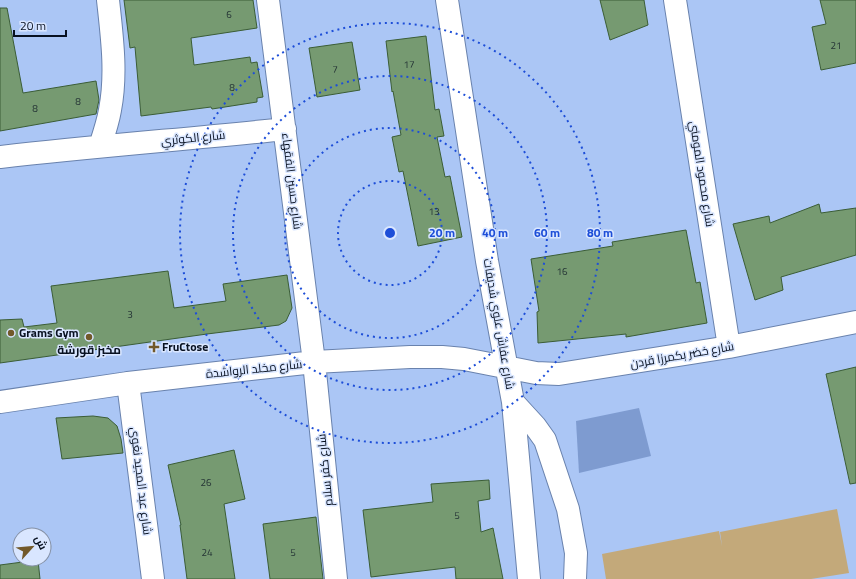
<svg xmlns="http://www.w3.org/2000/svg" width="856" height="579" font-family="'Titillium Web',Cairo,sans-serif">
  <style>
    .green { fill: #c3a97a }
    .water { fill: #7e9bd0 }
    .building { fill: #769a71; stroke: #3b5d36 }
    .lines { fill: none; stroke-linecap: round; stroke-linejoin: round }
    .minor-casing { stroke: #6982ad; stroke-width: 24 }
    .minor { stroke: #fff; stroke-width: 22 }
    .ring { fill: none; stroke: #1d4ed8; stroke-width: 2; stroke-dasharray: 2 4 }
    .poi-dot { fill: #72592a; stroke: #d9e6ff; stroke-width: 1.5 }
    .labels { text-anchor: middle; stroke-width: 3; stroke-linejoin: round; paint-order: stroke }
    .number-label { font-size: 10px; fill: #243335 }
    .street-label { font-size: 12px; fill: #081121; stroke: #d9e6ff }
    .poi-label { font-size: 12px; font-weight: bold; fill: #081121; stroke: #d9e6ff; text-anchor: start }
    .centre { fill: #1d4ed8; stroke: #d9e6ff; stroke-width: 2 }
    .ring-label { font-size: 12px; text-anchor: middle; font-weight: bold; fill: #1d4ed8; stroke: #d9e6ff; stroke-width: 3; stroke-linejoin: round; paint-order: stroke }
  </style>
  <rect width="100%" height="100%" fill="#abc6f5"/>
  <!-- green -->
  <path class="green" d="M837 509 849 573 811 579H606L602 554 719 531 722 546 720 532Z"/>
  <!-- water -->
  <path class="water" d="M639 408 651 456 579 473 576 421Z"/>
  <!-- building -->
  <path class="building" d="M124 0H253L257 28 191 38 194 65 250 57 251 63 257 62 263 97 257 98V102L212 109 211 107 141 116 135 47 130 48Z
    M600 0H644L648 25 610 40Z
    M820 0H856V63L821 70 812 27 826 24Z
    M0 8H7L23 93 96 81 99 100 96 114 0 131Z
    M426 36 435 110 439 109 444 136 437 137 445 177 450 176 462 237 418 246 403 171 399 172 392 137 401 135 393 91 392 92 386 41Z
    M352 42 360 90 317 97 309 48Z
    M819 204 821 213 856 208V255L781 277 783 290 755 300 733 224 769 216 770 223Z
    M686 230 696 283 700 282 707 323 626 337V334L538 343 537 312 539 311 531 259 613 246 612 242Z
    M168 271 174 308 226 301 223 284 287 275 292 308 286 321 279 325 207 334 0 363V320L22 319 24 327 57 323 51 286Z
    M856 367V483L850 484 826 374Z
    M93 416 108 418 117 426 121 439 123 453 62 459 56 418Z
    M234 450 245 499 224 504 235 579H187L180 525H181L168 465Z
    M489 480 490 499 478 501 481 532 493 528 503 579H456L455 567 371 577 363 510 433 502 431 484Z
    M316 517 323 579H270L263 524Z
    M38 560 40 579H0V565Z"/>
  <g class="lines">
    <!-- minor casing -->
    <g class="minor-casing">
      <path id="minor" d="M268 0 314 362 336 579
        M447 0 487 261 513 402 529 579
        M675 0 729 347
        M100 146C104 134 108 122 110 110 117 74 112 37 108 0
        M0 157C95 146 190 139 285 129
        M128 383 153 579
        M0 402 128 383 314 362 410 357H442L464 359 536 373 559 374 729 347 856 322
        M513 402 535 426 545 440 568 509 576 553 575 579"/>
    </g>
    <!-- minor -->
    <use href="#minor" class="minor"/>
  </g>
  <!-- distance rings -->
  <g class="ring">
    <circle cx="390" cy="233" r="52"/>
    <circle cx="390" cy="233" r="105"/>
    <circle cx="390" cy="233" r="157"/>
    <circle cx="390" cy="233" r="210"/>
  </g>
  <!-- markers -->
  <g class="poi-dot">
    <circle cx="11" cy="333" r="4"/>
    <circle cx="89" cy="337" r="4"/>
    <path d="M152 341h4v4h4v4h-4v4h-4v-4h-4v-4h4z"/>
  </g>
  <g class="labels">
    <!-- number labels -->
    <g class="number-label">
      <text x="229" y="18">6</text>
      <text x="836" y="49">21</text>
      <text x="409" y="68">17</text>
      <text x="335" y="73">7</text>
      <text x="232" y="91">8</text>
      <text x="78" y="105">8</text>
      <text x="35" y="112">8</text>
      <text x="434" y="215">13</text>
      <text x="562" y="275">16</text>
      <text x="130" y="318">3</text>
      <text x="206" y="486">26</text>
      <text x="457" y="519">5</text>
      <text x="207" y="556">24</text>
      <text x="293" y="556">5</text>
    </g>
    <!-- street labels -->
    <g class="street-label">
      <text transform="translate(193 138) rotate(-6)" y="4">شارع الكوثري</text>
      <text transform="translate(702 174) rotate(81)" y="4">شارع محمود المومني</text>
      <text transform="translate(292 181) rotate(83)" y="4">شارع حسين الفقهاء</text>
      <text transform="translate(499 324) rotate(80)" y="4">شارع عفاش علوي شديفات</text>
      <text transform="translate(682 355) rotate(-10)" y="4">شارع خضر بكمرزا قردن</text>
      <text transform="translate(254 369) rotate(-6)" y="4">شارع مخلد الرواشدة</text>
      <text transform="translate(325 470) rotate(-96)" y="4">شارع كفر سلام</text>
      <text transform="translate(141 481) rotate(83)" y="4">شارع عبد المجيد نغوي</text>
    </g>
    <!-- poi labels -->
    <g class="poi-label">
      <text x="19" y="337">Grams Gym</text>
      <text x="162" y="351">FruCtose</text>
      <text x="89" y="354" text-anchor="middle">مخبز قورشة</text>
    </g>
  </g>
  <circle cx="390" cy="233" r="6" class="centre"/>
  <g class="ring-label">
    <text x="442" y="237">20 m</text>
    <text x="495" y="237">40 m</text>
    <text x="547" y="237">60 m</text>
    <text x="600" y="237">80 m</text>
  </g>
  <!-- north arrow -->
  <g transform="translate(32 547) rotate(63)"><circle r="19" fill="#d9e6ff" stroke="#8591a6"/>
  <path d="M0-3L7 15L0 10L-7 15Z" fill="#72592a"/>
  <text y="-6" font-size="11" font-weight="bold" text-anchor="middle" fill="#081121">ش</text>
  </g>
  <!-- scale -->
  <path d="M14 30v6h52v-6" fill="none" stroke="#081121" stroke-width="2"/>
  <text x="20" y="30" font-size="12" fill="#081121" stroke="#d9e6ff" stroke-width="3" paint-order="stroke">20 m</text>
</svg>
